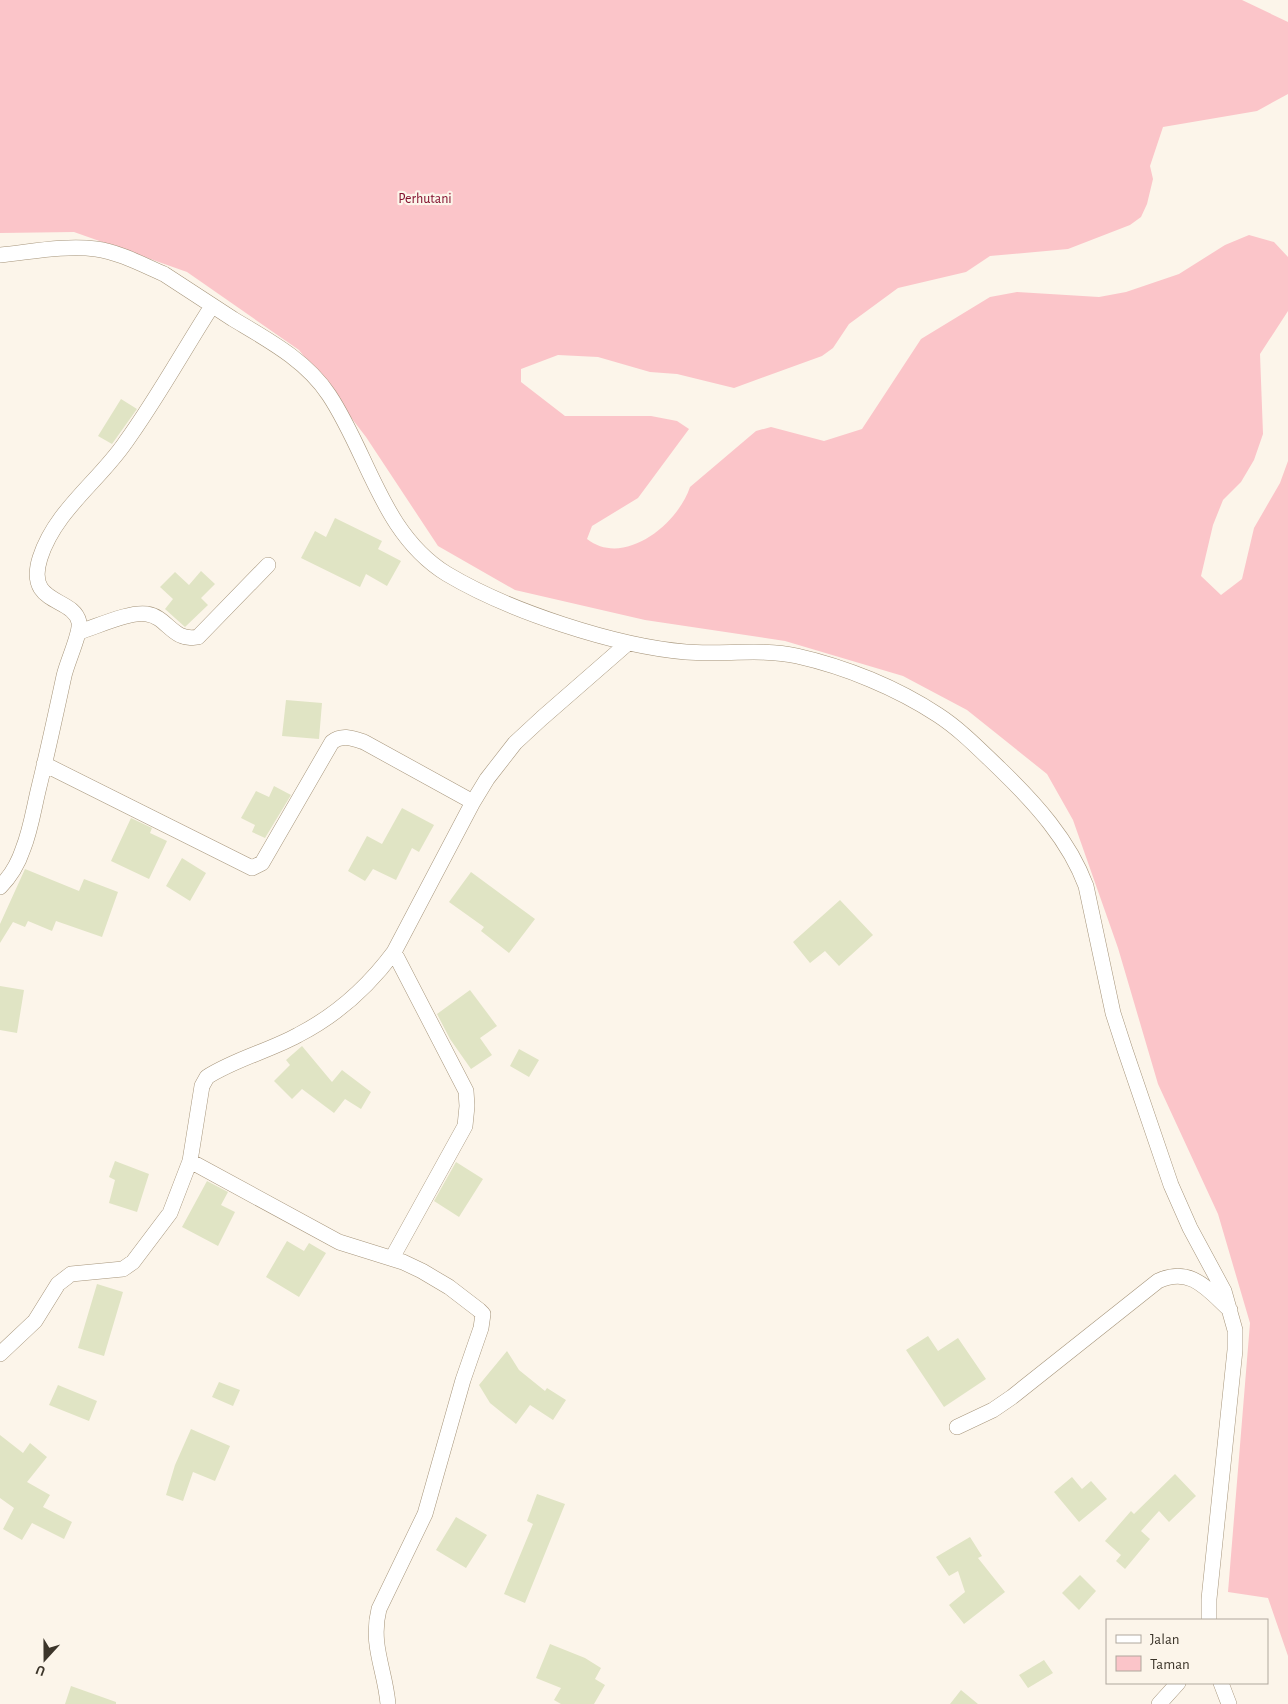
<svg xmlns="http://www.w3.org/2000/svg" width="1288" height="1704" font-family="'Alegreya Sans',sans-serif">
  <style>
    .green { fill: #fbc5c9 }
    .building { fill: #e0e4c4 }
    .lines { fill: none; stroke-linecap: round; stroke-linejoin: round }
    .minor-casing { stroke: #a6957b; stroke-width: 16 }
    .minor { stroke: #fff; stroke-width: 15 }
    .labels { text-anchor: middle; stroke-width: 4.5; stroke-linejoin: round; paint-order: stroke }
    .park-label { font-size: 14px; fill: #83112f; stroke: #fcf5ea }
  </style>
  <rect width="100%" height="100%" fill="#fcf5ea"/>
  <!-- green -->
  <path class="green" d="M0 0H1242L1288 22V94L1257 111 1163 127 1150 166 1153 179 1147 204 1141 217 1130 225 1068 249 990 256 966 272 898 288 849 324 833 348 822 356 734 388 677 374 650 372 598 357 558 355 521 369V382L565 416H651L677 421 689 429 638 498 592 526 587 539C624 568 678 524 690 487L756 431 771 427 824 441 862 429 921 339 990 297 1017 292 1099 297 1126 292 1179 274 1225 245 1249 235 1274 242 1288 257V311L1260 354 1263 434 1254 460 1241 482 1223 500 1213 525 1201 576 1221 595 1242 579 1254 528 1280 483 1288 461V1656L1268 1598 1228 1592 1250 1323 1218 1214 1158 1084 1118 948 1073 820 1047 774 967 710 903 676 785 641 645 620 515 590 438 546 366 437 299 350 187 272 74 232 0 233Z"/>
  <!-- building -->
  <path class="building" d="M121 399 137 409 112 444 98 436Z
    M335 518 382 541 378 549 401 561 387 586 366 574 360 587 301 558 315 531 326 537Z
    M201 571 215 584 201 598 208 605 185 627 165 609 173 599 160 587 175 572 189 585Z
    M286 700 322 703 319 739 282 736Z
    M274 786 291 795 265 838 252 832 255 825 241 818 256 791 269 797Z
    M402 808 434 825 419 852 412 848 396 880 373 869 365 881 348 871 367 836 382 844Z
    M131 818 152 828 150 833 167 841 149 879 111 861Z
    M182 858 206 873 190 901 166 886Z
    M25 869 79 891 84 879 118 892 102 937 56 921 52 931 28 921 25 927 13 922 0 943V924Z
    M471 872 535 919 509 953 481 931 484 927 449 902Z
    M840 900 873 935 839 966 825 951 810 963 793 942Z
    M0 986 24 990 17 1033 0 1030Z
    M470 990 497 1026 480 1038 492 1055 471 1069 450 1039 437 1014Z
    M302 1046 332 1082 342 1070 371 1092 361 1109 345 1099 334 1113 302 1089 292 1099 274 1081 290 1065 286 1060Z
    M519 1049 539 1060 529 1077 510 1066Z
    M115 1161 149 1174 137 1212 109 1203 115 1180 109 1177Z
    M456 1162 483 1179 459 1217 434 1201Z
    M207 1181 228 1192 221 1205 235 1212 218 1246 182 1227Z
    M287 1241 304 1251 309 1243 326 1253 299 1297 266 1277Z
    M97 1284 123 1292 104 1356 78 1348Z
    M928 1336 938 1351 958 1338 986 1379 944 1407 906 1350Z
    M507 1351 519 1370 545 1391 547 1388 566 1400 553 1420 530 1405 516 1424 490 1403 479 1385Z
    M219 1382 240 1390 233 1406 212 1397Z
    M58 1385 97 1401 89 1421 49 1405Z
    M191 1429 230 1446 215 1481 193 1472 183 1501 166 1495 175 1465Z
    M0 1435 23 1453 30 1443 47 1457 27 1482 50 1495 43 1507 72 1522 64 1539 32 1523 22 1540 3 1529 14 1508 0 1498Z
    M1175 1474 1196 1496 1169 1522 1159 1511 1141 1531 1150 1539 1125 1569 1116 1561 1121 1555 1105 1541 1131 1511 1134 1514Z
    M1072 1477 1082 1489 1091 1481 1107 1499 1079 1522 1054 1492Z
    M537 1494 565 1504 525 1603 504 1594 533 1524 527 1521Z
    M456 1517 487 1535 466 1568 436 1550Z
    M970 1537 982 1556 978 1558 1005 1592 964 1624 949 1605 965 1592 958 1571 949 1576 936 1557Z
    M1080 1575 1096 1591 1079 1610 1062 1593Z
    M550 1644 585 1658 601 1668 595 1679 605 1685 594 1704H561L554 1700 561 1688 536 1678Z
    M1044 1660 1053 1673 1028 1688 1019 1675Z
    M71 1686 116 1702V1704H65Z
    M961 1690 978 1704H950Z"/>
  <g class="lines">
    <!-- minor casing -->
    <g class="minor-casing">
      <path id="minor" d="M0 255C31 252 65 245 96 249 119 252 143 265 164 274 187 289 210 304 233 319 268 340 306 360 329 395 369 455 382 534 447 574 509 611 615 646 686 652 723 655 761 648 797 656 846 667 897 688 938 715 961 730 980 750 1000 769 1035 803 1069 840 1086 886L1113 1013 1125 1050 1171 1185 1190 1228 1224 1291 1235 1330V1350L1209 1599V1620
        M79 632C96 627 130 611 147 614 168 617 172 642 198 637L268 565
        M44 764 252 868 262 863 332 742C342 734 352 738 364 742L473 802
        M0 887C11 876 18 864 23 849 31 829 34 807 39 787 48 750 56 713 64 676 67 662 81 633 79 622 73 596 25 606 40 558 55 511 98 482 125 443 157 399 183 351 212 306
        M190 1161 202 1086 207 1077C235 1059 269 1051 298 1035 337 1015 368 987 394 952L473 802 487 779 515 743 542 718 628 643
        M392 1258 465 1126 467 1106 466 1091 394 952
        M0 1354 35 1321 58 1284 71 1274 123 1269 133 1262 170 1213 190 1161 339 1242 403 1262 422 1271 449 1287 479 1310 483 1314 481 1328 463 1380 425 1514 379 1609C370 1645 385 1669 388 1704
        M957 1427 993 1410 1012 1397 1158 1281C1191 1266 1207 1289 1230 1310
        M1221 1683 1229 1704
        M1159 1704 1178 1683"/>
    </g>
    <!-- minor -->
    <use href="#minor" class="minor"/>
  </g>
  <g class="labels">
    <!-- park labels -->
    <g class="park-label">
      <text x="425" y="203">Perhutani</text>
    </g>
  </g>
  <!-- legend -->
  <rect x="1106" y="1619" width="162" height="65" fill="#fcf5ea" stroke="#afa89d"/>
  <rect x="1116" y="1635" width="25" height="8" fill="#ffffff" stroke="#afa89d"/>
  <text x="1150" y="1644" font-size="15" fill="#3c352a">Jalan</text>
  <rect x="1116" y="1656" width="25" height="15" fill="#fbc5c9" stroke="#afa89d"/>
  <text x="1150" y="1669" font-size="15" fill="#3c352a">Taman</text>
  <!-- north arrow -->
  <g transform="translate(45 1659) rotate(201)" stroke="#fcf5ea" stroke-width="4" paint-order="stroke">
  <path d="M0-4L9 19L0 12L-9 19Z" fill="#3c352a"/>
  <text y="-8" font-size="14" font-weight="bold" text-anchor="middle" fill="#3c352a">U</text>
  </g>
</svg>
